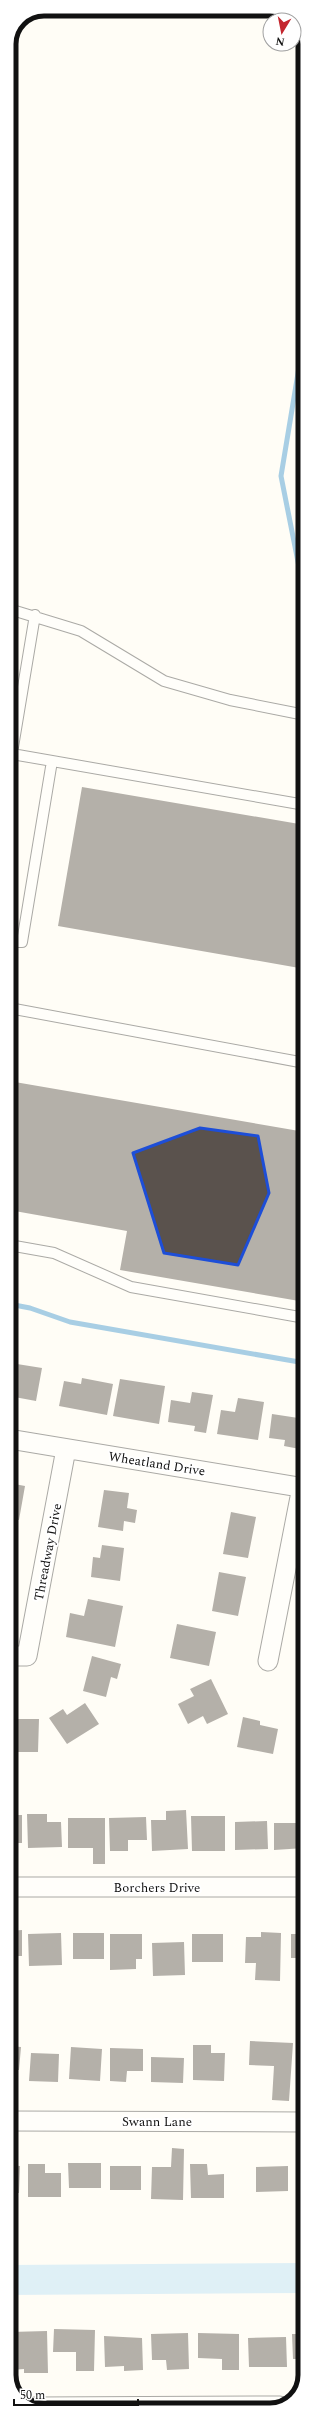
<svg xmlns="http://www.w3.org/2000/svg" width="314" height="2419" font-family="Spectral,serif">
  <style>
    .lines { fill: none; stroke-linecap: round; stroke-linejoin: round }
    .stream { stroke: #3f96cf; stroke-width: 5 }
    .river { stroke: #b9e0f7; stroke-width: 30 }
    .building { fill: #5a524d }
    .service-casing { stroke: #444; stroke-width: 12 }
    .minor-casing { stroke: #444; stroke-width: 21 }
    .service { stroke: #fff; stroke-width: 10 }
    .minor { stroke: #fff; stroke-width: 19 }
    .marked { fill: none; stroke: #1d4ed8; stroke-width: 3; stroke-linejoin: round }
    .labels { text-anchor: middle; stroke-width: 4; stroke-linejoin: round; paint-order: stroke }
    .street-label { font-size: 13px; fill: #111; stroke: #fff }
    .rim { fill: none; stroke: #111; stroke-width: 5 }
  </style>
  <rect width="100%" height="100%" fill="#fffdf5"/>
  <g class="lines">
    <!-- stream -->
    <path class="stream" d="M305 331 281 476 302 582 305 586
      M9 1304 30 1308 70 1322 305 1363"/>
    <!-- river -->
    <path class="river" d="M9 2280 305 2278"/>
  </g>
  <!-- building -->
  <path class="building" d="M82 787 305 825V969L58 926Z
    M9 1081 305 1132V1302L120 1270 127 1231 9 1210Z
    M17 1364 42 1368 36 1401 9 1396V1370L16 1371Z
    M82 1378 113 1384 107 1415 59 1406 64 1381 81 1384Z
    M120 1379 165 1386 159 1424 113 1416Z
    M192 1392 213 1395 206 1433 194 1431 195 1426 168 1422 171 1400 190 1403Z
    M238 1398 264 1402 258 1440 217 1434 221 1410 235 1412Z
    M272 1414 305 1419V1450L284 1446 285 1440 269 1438Z
    M9 1483 25 1486 19 1520 9 1518Z
    M104 1490 129 1493 127 1508 137 1510 135 1523 124 1521 123 1531 98 1527Z
    M231 1512 256 1517 248 1558 223 1554Z
    M102 1545 124 1548 120 1581 91 1577 93 1557 100 1558Z
    M219 1572 246 1577 238 1616 212 1611Z
    M88 1599 123 1606 115 1647 66 1637 70 1613 84 1616Z
    M177 1624 216 1632 209 1666 170 1658Z
    M92 1656 121 1664 117 1679 111 1677 106 1697 83 1691Z
    M211 1679 228 1714 207 1724 203 1716 188 1724 178 1704 194 1696 190 1689Z
    M85 1703 99 1724 67 1744 49 1718 63 1709 67 1715Z
    M243 1717 260 1721V1725L278 1729 273 1754 237 1747Z
    M305 1718V1734L297 1726Z
    M9 1719H39L38 1752H17L18 1744H9Z
    M186 1810 188 1849 152 1851 151 1820H166V1811Z
    M27 1814H47V1822H61L62 1847 28 1848Z
    M9 1815H22V1843H9Z
    M191 1816H225V1851H192Z
    M146 1817 147 1840H128V1851H110L109 1818Z
    M68 1818H105V1864H93V1848H68Z
    M267 1821 268 1849 235 1850V1822Z
    M274 1823H305V1848L274 1850Z
    M22 1930V1956H9V1931Z
    M261 1932 281 1933 280 1981 255 1980 256 1963H245L246 1937H261Z
    M61 1933 62 1965 29 1966 28 1934Z
    M73 1933H104V1959H73Z
    M110 1934H142V1959H136V1969L110 1970Z
    M192 1934H223V1962H192Z
    M291 1934H305V1958H291Z
    M184 1942 185 1975 153 1976 152 1943Z
    M250 2041 293 2043 289 2101 272 2100 274 2066 249 2065Z
    M193 2045H211V2053H225L224 2081 193 2080Z
    M9 2046 21 2047 19 2070 9 2069Z
    M71 2047 102 2049 100 2081 69 2079Z
    M110 2048 143 2049V2071H127L126 2082 110 2081Z
    M31 2053 59 2054 58 2082 29 2081Z
    M302 2055 305 2056V2081H300Z
    M151 2057 184 2058 183 2083 151 2082Z
    M172 2148 184 2149 183 2200 151 2199 152 2167H171Z
    M68 2163H101V2188H69Z
    M28 2164H45V2173H61V2197H28Z
    M190 2164H207L208 2175 224 2174V2198H191Z
    M298 2164H305V2192L298 2193Z
    M9 2165 20 2166 19 2193H9Z
    M110 2166H141V2190H110Z
    M288 2166V2191L256 2192V2167Z
    M54 2329 95 2330 94 2371H76V2352H53Z
    M47 2331 48 2373H24V2369L11 2370 10 2332Z
    M188 2333 189 2369 167 2370 166 2360H152L151 2334Z
    M198 2333 239 2334V2370H222V2359L198 2358Z
    M292 2334H305V2359H293Z
    M104 2336 142 2338 143 2370 124 2371V2366L105 2367Z
    M286 2337 287 2367H249L248 2338Z"/>
  <g class="lines">
    <!-- service casing -->
    <g class="service-casing">
      <path id="service" d="M9 609 81 631 164 681 230 700 305 715
        M12 754 305 805
        M9 771 35 615
        M9 942H22L52 761
        M9 1008 305 1063
        M9 1245 54 1253 131 1287 305 1318"/>
    </g>
    <!-- minor casing -->
    <g class="minor-casing">
      <path id="minor" d="M9 1439 305 1488
        M9 1656H27L66 1449
        M268 1661 302 1487
        M9 1887H305
        M9 2121 305 2122
        M34 2407 280 2406"/>
    </g>
    <!-- service -->
    <use href="#service" class="service"/>
    <!-- minor -->
    <use href="#minor" class="minor"/>
  </g>
  <!-- marked area -->
  <path d="M0 0H314V2419H0ZM200 1128 258 1136 269 1193 238 1265 164 1253 133 1153Z" fill="#fffdf5" fill-opacity=".55" fill-rule="evenodd"/>
  <path class="marked" d="M200 1128 258 1136 269 1193 238 1265 164 1253 133 1153Z"/>
  <g class="labels">
    <!-- street labels -->
    <g class="street-label">
      <text transform="translate(157 1463) rotate(9)" y="5">Wheatland Drive</text>
      <text transform="translate(47 1552) rotate(-79)" y="5">Threadway Drive</text>
      <text x="157" y="1892">Borchers Drive</text>
      <text x="157" y="2126">Swann Lane</text>
    </g>
  </g>
  <!-- crop -->
  <path d="M0 0H314V2419H0ZM44 16H270A28 28 0 0 1 298 44V2375A28 28 0 0 1 270 2403H44A28 28 0 0 1 16 2375V44A28 28 0 0 1 44 16Z" fill="#fff" fill-rule="evenodd"/>
  <path class="rim" d="M44 16H270A28 28 0 0 1 298 44V2375A28 28 0 0 1 270 2403H44A28 28 0 0 1 16 2375V44A28 28 0 0 1 44 16Z"/>
  <!-- north arrow -->
  <g transform="translate(282 32) rotate(190)"><circle r="19" fill="#ffffff" stroke="#a0a0a0"/>
  <path d="M0-3L7 15L0 10L-7 15Z" fill="#c4262e"/>
  <text y="-6" font-size="11" font-weight="bold" text-anchor="middle" fill="#111111">N</text>
  </g>
  <!-- scale -->
  <path d="M14 2399v6h124v-6" fill="none" stroke="#111111" stroke-width="2"/>
  <text x="20" y="2399" font-size="12" fill="#111111" stroke="#ffffff" stroke-width="3" paint-order="stroke">50 m</text>
</svg>
